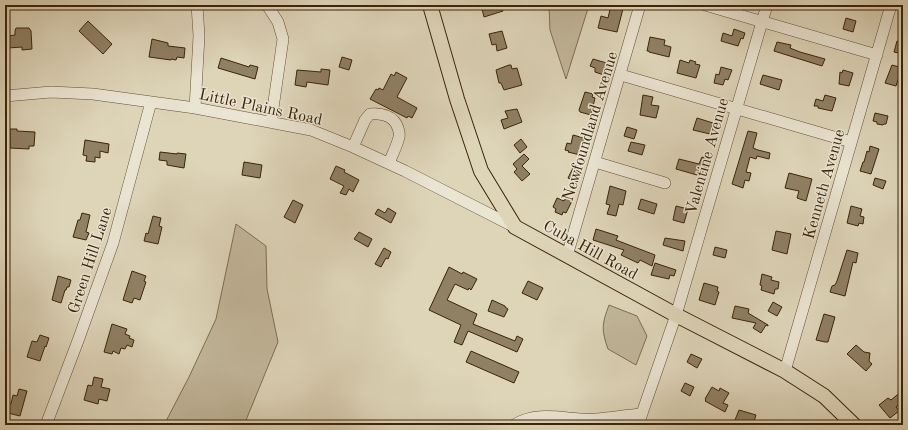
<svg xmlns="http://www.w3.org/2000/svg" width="908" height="430" font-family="'Old Standard TT',serif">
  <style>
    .green { fill: #c2b79b; stroke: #7e6e51 }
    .building { fill: #908064; stroke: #3b2407 }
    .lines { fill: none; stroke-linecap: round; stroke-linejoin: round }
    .minor-casing { stroke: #645034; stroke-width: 12 }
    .major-casing { stroke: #3b2407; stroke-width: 16 }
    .minor { stroke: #eae4d2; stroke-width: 11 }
    .major { stroke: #ded5b9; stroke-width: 14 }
    .labels { text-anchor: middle; stroke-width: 3; stroke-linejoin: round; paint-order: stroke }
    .street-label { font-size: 16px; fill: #3b2407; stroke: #eae4d2 }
  </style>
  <rect width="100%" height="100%" fill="#ded5b9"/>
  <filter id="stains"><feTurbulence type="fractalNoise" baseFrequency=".005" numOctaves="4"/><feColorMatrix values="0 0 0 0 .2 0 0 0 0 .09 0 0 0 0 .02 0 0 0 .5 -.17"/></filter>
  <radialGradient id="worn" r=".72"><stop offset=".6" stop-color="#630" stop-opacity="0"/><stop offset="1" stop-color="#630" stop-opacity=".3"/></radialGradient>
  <!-- green -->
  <path class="green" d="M549 5H589L566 79 550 30Z
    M236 224 266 246 267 289 278 342 244 425H164L189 377 216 319Z
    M609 305 637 316 647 336 636 365 608 349C601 329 602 324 609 305Z"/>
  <!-- building -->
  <path class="building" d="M481 5H501L503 11 484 17Z
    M611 5H624L617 32 598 28 601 16 608 18Z
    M846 18 856 21 853 32 843 29Z
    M88 21 112 44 103 54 79 31Z
    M16 28H29L31 31 32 49 22 50V47L8 48 7 36 15 35V31Z
    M734 29 745 33 743 39 741 38 738 46 721 41 723 33 732 36Z
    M502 31 507 48 497 51 496 44 492 45 489 34Z
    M650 37 665 40 664 45 671 47 669 57 649 52V51H647Z
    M152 39 168 43V46L185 48 184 58 177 57 176 60 171 59V60L149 57Z
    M897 41 903 43V54L894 52Z
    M777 42 791 45 790 48 800 52 825 59 822 66 774 51Z
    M342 57 352 60 349 70 339 67Z
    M221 58 249 67 250 65 258 67 255 79 218 68Z
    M593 59 610 64 607 76 595 72V68L590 66Z
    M680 60 689 63 690 60 696 62 695 64 700 65 696 78 677 73Z
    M509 65H511L512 69 517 68 522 85 504 90 501 83H499L496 70Z
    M892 65 903 68 902 75 900 74 896 86 885 83Z
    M721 67 732 70 728 80 725 79 723 85 714 83 716 74 719 75Z
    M321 69 330 70 328 85 307 82 306 87 295 85 297 70 321 72Z
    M843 70 853 73 849 86 839 84 840 72 842 73Z
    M396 72 407 78 397 97 417 108 412 118 408 116 407 118 370 99 376 89 378 90 379 88 383 90 391 74 394 76Z
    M763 75 782 80 779 90 760 84Z
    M585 92 593 94 592 97 595 98 591 115 580 112 579 110Z
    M643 95 653 97 651 105 659 106 656 118 640 115Z
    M825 95 836 98 832 111 818 108V106H814L816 99 823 101Z
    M517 109 522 122 504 129 501 120 508 118 505 111Z
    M875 113 888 116 886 124H884L883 125 877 124V122L873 121Z
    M697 118 713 123 710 134 693 130Z
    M627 127 637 130 634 139 624 136Z
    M10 129H17V131L35 132 34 146H29V149L10 148Z
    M748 131 757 133 753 148 758 150 770 153 769 159 757 156 756 159 750 157 746 172 751 173 749 181 745 180 743 188 732 184Z
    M573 135 584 138 580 155 568 152 569 151 565 150 567 143 571 144Z
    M521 139 527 147 520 153 514 145Z
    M85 140 109 144 108 153 100 151V158L95 157V162L86 161 87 156 83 155Z
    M631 142 645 145 642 155 628 151Z
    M870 146 879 149 871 174 860 171 863 162H864L867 151 869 152Z
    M160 152 177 154V153L186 154 184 168 167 165V161L159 160Z
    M524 154 529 159 522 166 530 174 522 181 514 172 517 169 513 164Z
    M702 157 709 159 704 175 697 174V175L676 169 679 159 699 164Z
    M244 162 262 165 260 178 242 175Z
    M336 166 345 170 344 172 359 180 353 192 349 189 346 195 340 193 344 186 330 179Z
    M573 168 581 173 577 182 568 178Z
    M789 173 812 179 806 201 797 198 799 191 785 188Z
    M875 178 886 181 883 189 873 185Z
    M610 186 626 191 623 205 619 204 616 216 607 214 610 205 606 204Z
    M567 196 573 199 566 213 563 212 562 215 555 212 556 209 553 207 557 198 564 201Z
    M641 199 657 204 654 214 638 209Z
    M293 200 303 205 295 223 284 217Z
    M676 206 688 209 684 223 673 220Z
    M851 206 862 209 860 216 864 217 863 224 859 223 858 226 847 223Z
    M388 208 396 213 391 223 375 214 378 209 385 213Z
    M82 213 90 215 87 228 86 232 89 233 86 240 73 237 78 220H80Z
    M153 216 161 218 159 226 162 227 158 244 144 241 146 233 148 234Z
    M596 229 618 236 616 240 655 255 652 266 640 260 638 263 621 255 624 250 593 240Z
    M776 231 791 234 787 254 772 250Z
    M359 232 372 239 368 247 354 239Z
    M665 238 685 241 683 251 663 245Z
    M715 247 727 250 725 258 713 255Z
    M384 248 391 252 388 259 386 258 381 267 375 264Z
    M847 250 858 253 856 263 853 262 845 296 830 292 832 286 835 285 837 281Z
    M655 263 676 270 674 276 670 275 669 279 651 275Z
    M449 267 462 274 463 272 477 279 471 290 469 288 468 290 455 284 447 300 477 314 473 324 515 341 517 336 523 339 517 352 468 331 462 345 454 342 461 325 429 310Z
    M132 271 146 276 144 281 146 282 140 300 134 298 132 303 123 300Z
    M762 274 772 277 771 280 779 282 778 289H775L774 294 761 290 762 286 760 285Z
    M58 276 71 280 69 287H67L66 290H65L61 303 52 300Z
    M528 281 543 288 537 300 522 293Z
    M704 283 718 287 717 291 719 292 715 305 699 300Z
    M492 300 505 306V307L508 309 504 317 488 311Z
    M773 302 782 307 777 316 768 311Z
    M735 306 749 309 748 313 768 325V326L766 325 761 333 753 328 756 323 732 318Z
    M824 314 835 317 828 342H825L816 340Z
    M112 324 127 329 125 334 130 336 129 338 134 340 132 347 127 345 125 349 121 348 119 354 113 351 112 354 104 352Z
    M40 335 49 338 46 347 45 346 40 361 27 357 32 341 37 342Z
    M856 345 864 352 870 353 869 361 872 364 866 371 847 354Z
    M471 351 519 372 514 383 466 362Z
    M691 354 702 359 697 368 687 362Z
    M94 377 103 379 101 387 110 389 107 401 99 399 98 404 84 400 88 385 92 386Z
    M685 383 694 387 690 396 681 391Z
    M712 387 719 391 720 388 729 393 723 403 728 405 725 412 705 401 706 400 705 399Z
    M19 389 27 391 20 416 8 413V411L5 410 7 403 11 404 13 395 17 396Z
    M903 390V398L900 400 901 402 896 407 899 411 890 418 879 405 888 398 891 400Z
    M739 410 756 415 753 425 742 422 741 425H733Z"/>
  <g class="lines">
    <!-- minor casing -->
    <g class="minor-casing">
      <path id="minor" d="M267 5 278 22 283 39 271 122
        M705 5 877 55
        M621 75 851 142
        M5 96 51 92 93 94 195 108 311 130 353 147 405 171 515 227
        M195 108 199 36 197 5
        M353 147 365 120 370 114C382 113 394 116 398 128 399 131 400 134 399 137 397 146 392 155 389 163
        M595 162 665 183
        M567 256 640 5
        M785 371 891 5
        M46 425 79 338 113 243 151 102
        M514 425C539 409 569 421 596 419 611 418 627 415 642 414
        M638 425 676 315 767 5"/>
    </g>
    <!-- major casing -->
    <g class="major-casing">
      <path id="major" d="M430 5 457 99 481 171 515 227 676 315 785 371 824 396 854 425"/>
    </g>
    <!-- minor -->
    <use href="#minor" class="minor"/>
    <!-- major -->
    <use href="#major" class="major"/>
  </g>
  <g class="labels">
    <!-- street labels -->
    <g class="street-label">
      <text transform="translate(261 106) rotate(12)" y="6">Little Plains Road</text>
      <text transform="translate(589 126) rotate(-73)" y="6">Newfoundland Avenue</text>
      <text transform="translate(706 156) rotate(-74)" y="6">Valentine Avenue</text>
      <text transform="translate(823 184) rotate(-74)" y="6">Kenneth Avenue</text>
      <text transform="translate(591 249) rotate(29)" y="6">Cuba Hill Road</text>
      <text transform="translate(89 260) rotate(-72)" y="6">Green Hill Lane</text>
    </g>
  </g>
  <!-- margin -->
  <rect width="908" height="430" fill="none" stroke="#ded5b9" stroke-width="20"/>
  <rect x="6" y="6" width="896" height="418" fill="none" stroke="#3b2407" stroke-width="2"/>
  <rect x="10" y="10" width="888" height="410" fill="none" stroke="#3b2407"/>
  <rect width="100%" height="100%" filter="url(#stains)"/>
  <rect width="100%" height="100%" fill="url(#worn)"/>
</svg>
